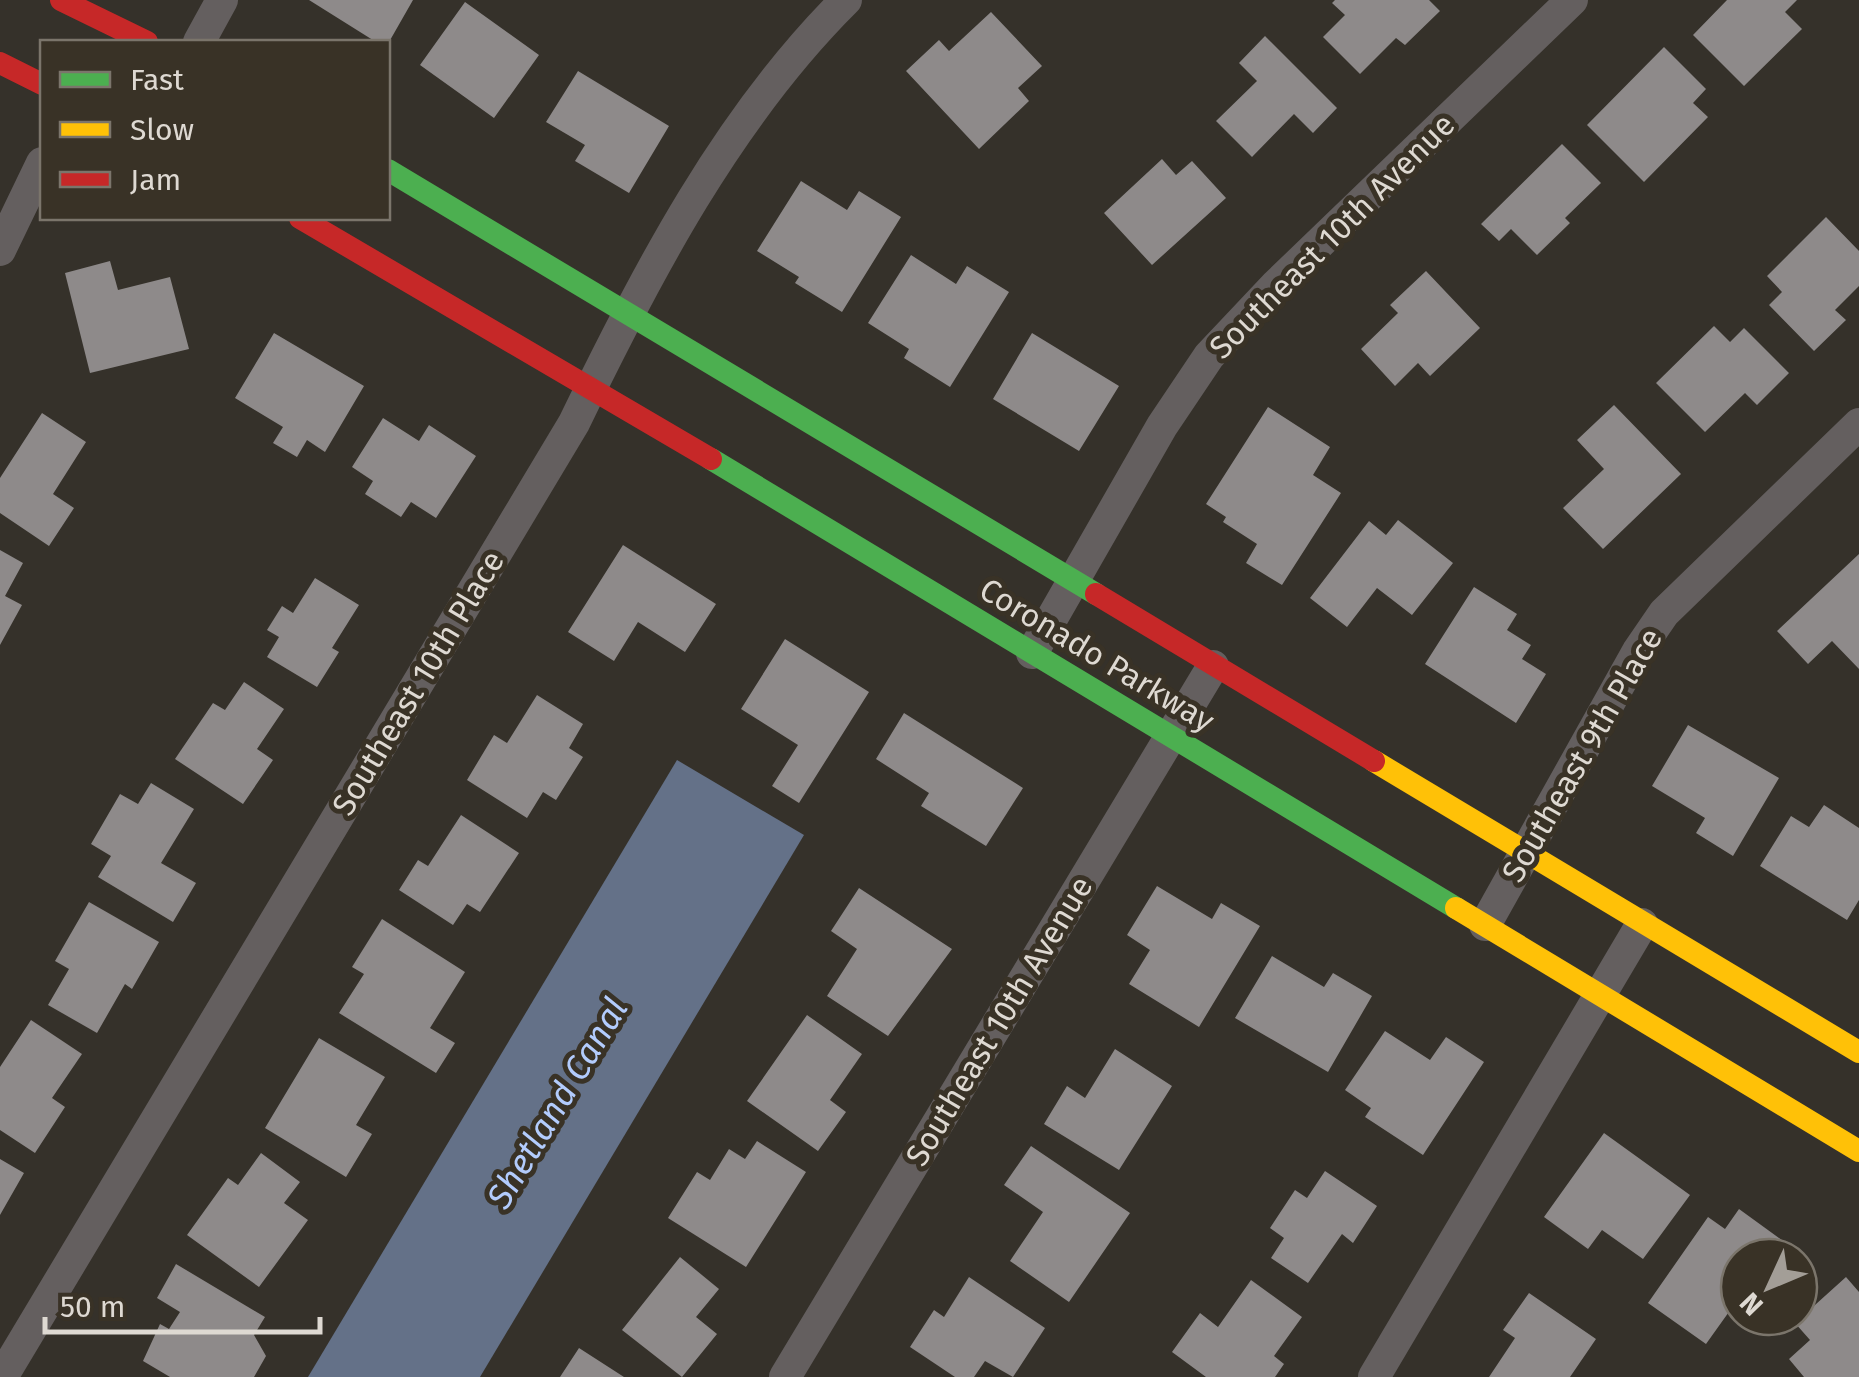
<svg xmlns="http://www.w3.org/2000/svg" width="1859" height="1377" font-family="'Fira Sans',sans-serif">
  <style>
    .water { fill: #647188 }
    .building { fill: #8e8a8a }
    .lines { fill: none; stroke-linecap: round; stroke-linejoin: round }
    .street { stroke: #645f5f; stroke-width: 32 }
    .fast { stroke: #4caf50; stroke-width: 22 }
    .slow { stroke: #ffc107; stroke-width: 22 }
    .jam { stroke: #c62828; stroke-width: 22 }
    .labels { text-anchor: middle; stroke-width: 10; stroke-linejoin: round; paint-order: stroke }
    .street-label { font-size: 32px; fill: #ded9d2; stroke: #393226 }
    .water-label { font-size: 35px; font-style: italic; fill: #b3ccfd; stroke: #393226 }
  </style>
  <rect width="100%" height="100%" fill="#35312a"/>
  <!-- water -->
  <path class="water" d="M677 760 804 835 480 1377H308Z"/>
  <!-- building -->
  <path class="building" d="M309 0H413L389 42H376Z
    M1335 0H1429L1440 11 1405 45 1396 38 1360 74 1323 37 1345 15 1332 3Z
    M1727 0H1797L1785 12 1802 29 1744 86 1693 35Z
    M465 2 539 55 494 118 420 65Z
    M991 12 1042 66 1018 88 1029 101 979 149 906 71 939 40 949 51Z
    M1265 36 1337 108 1313 133 1294 114 1252 157 1216 121 1257 81 1239 63Z
    M1664 47 1706 89 1693 103 1708 117 1644 182 1587 125Z
    M578 71 669 126 629 193 575 161 585 145 546 122Z
    M1562 144 1601 183 1565 218 1570 223 1537 255 1511 229 1499 241 1481 224Z
    M1162 159 1176 175 1192 161 1226 198 1152 265 1104 213Z
    M801 181 847 210 859 191 901 217 842 312 795 283 799 277 757 251Z
    M1826 217 1859 251V286L1835 310 1846 320 1814 351 1769 305 1782 292 1767 276Z
    M911 255 956 284 967 266 1009 292 950 387 904 358 909 349 868 323Z
    M110 261 118 290 170 277 189 349 90 373 65 273Z
    M1426 271 1480 328 1430 376 1418 363 1395 386 1361 349 1398 313 1390 305Z
    M1714 326 1730 342 1744 328 1789 373 1757 405 1745 393 1705 432 1656 383Z
    M274 333 364 386 325 452 307 440 297 457 273 443 283 427 235 398Z
    M1032 333 1119 386 1079 451 993 399Z
    M1614 405 1681 474 1603 549 1563 508 1604 469 1577 440Z
    M1268 407 1330 447 1313 475 1341 493 1282 585 1246 563 1257 544 1223 522 1226 517 1206 504Z
    M42 413 86 442 53 494 74 508 49 546 0 513V478Z
    M383 418 419 441 429 425 476 456 436 518 411 502 401 517 365 494 373 481 352 467Z
    M1398 520 1453 563 1412 615 1377 588 1347 627 1310 598 1369 521 1386 535Z
    M623 545 716 604 685 652 638 622 614 661 568 632Z
    M0 550 23 563 5 596 22 605 0 645Z
    M1859 554V669L1832 641 1808 664 1777 631Z
    M315 578 359 605 332 648 339 652 317 687 267 657 279 637 267 630 282 606 293 613Z
    M1474 587 1517 614 1507 630 1531 645 1522 659 1546 674 1516 723 1425 664Z
    M785 639 869 692 799 803 772 786 798 745 741 709Z
    M244 682 284 709 257 749 273 760 243 804 175 759 213 703 225 710Z
    M537 695 583 724 569 748 583 757 556 800 543 792 527 818 467 780 494 735 507 743Z
    M904 713 1023 788 986 846 921 806 929 793 876 759Z
    M1688 725 1779 778 1733 856 1696 833 1705 818 1652 786Z
    M151 783 194 809 161 863 196 883 173 922 98 877 111 856 91 844 120 794 138 804Z
    M1824 805 1859 828V900L1847 920 1760 866 1791 816 1809 827Z
    M461 815 519 853 480 912 467 904 453 925 399 890 418 860 428 866Z
    M1157 886 1212 919 1221 903 1260 926 1199 1027 1129 984 1150 950 1127 935Z
    M859 888 952 949 888 1036 827 996 857 949 831 931Z
    M89 902 159 942 132 989 125 984 97 1033 48 1005 69 969 55 961Z
    M382 919 465 972 430 1028 455 1043 436 1073 339 1013 364 974 352 967Z
    M1272 956 1324 987 1333 973 1372 996 1328 1072 1235 1018Z
    M807 1015 862 1054 830 1100 846 1112 818 1151 747 1101Z
    M31 1020 82 1054 52 1098 65 1107 35 1153 0 1130V1067Z
    M1385 1031 1430 1060 1446 1037 1484 1062 1423 1155 1365 1117 1371 1108 1345 1090Z
    M319 1038 385 1077 356 1125 372 1134 346 1177 265 1128Z
    M1115 1049 1172 1086 1119 1170 1044 1124 1067 1086 1085 1098Z
    M1604 1133 1690 1195 1643 1259 1602 1230 1588 1249 1544 1217Z
    M757 1141 806 1172 746 1267 668 1218 697 1172 710 1180 729 1149 745 1159Z
    M1031 1146 1130 1213 1069 1302 1010 1261 1043 1212 1004 1185Z
    M261 1153 300 1182 284 1203 308 1220 259 1287 187 1235 228 1178 238 1185Z
    M0 1159 24 1173 0 1215Z
    M1325 1171 1377 1206 1353 1243 1342 1234 1308 1283 1271 1258 1284 1238 1270 1228 1295 1190 1307 1198Z
    M1739 1209 1786 1243 1776 1257H1739V1315L1731 1309 1706 1344 1648 1303 1708 1217 1725 1229Z
    M680 1257 719 1289 696 1317 717 1334 682 1377 622 1330Z
    M176 1264 265 1317 254 1335 266 1356 254 1377H170L143 1361 160 1324 169 1329 180 1312 157 1298Z
    M969 1277 1045 1328 1013 1377 985 1361 974 1377H955L910 1347 934 1310 944 1317Z
    M1846 1277 1859 1292V1377H1804L1789 1359 1810 1340 1795 1323Z
    M1251 1280 1302 1317 1274 1356 1284 1364 1275 1377H1206L1172 1352 1200 1313 1218 1327Z
    M1529 1293 1596 1339 1570 1377H1489L1515 1338 1503 1330Z
    M579 1348 624 1377H560Z"/>
  <g class="lines">
    <!-- street -->
    <path class="street" d="M199 42 222 0
      M0 250 42 163
      M1032 653 1162 426 1209 356 1276 285 1572 0
      M1485 925 1638 651 1664 613 1859 424
      M2 1377 574 423C646 274 728 117 846 0
      M785 1377 1213 666
      M1374 1377 1642 924"/>
    <!-- fast -->
    <path class="fast" d="M388 170 1096 594
      M711 459 1456 908"/>
    <!-- slow -->
    <path class="slow" d="M1374 761 1859 1052
      M1456 908 1859 1151"/>
    <!-- jam -->
    <path class="jam" d="M61 0 147 42
      M0 63 42 84
      M300 218 711 459
      M1096 594 1374 761"/>
  </g>
  <g class="labels">
    <!-- street labels -->
    <g class="street-label">
      <text transform="translate(1332 236) rotate(-45)" y="11">Southeast 10th Avenue</text>
      <text transform="translate(1097 655) rotate(31)" y="11">Coronado Parkway</text>
      <text transform="translate(418 683) rotate(-59)" y="11">Southeast 10th Place</text>
      <text transform="translate(1582 755) rotate(-60)" y="11">Southeast 9th Place</text>
      <text transform="translate(999 1021) rotate(-59)" y="11">Southeast 10th Avenue</text>
    </g>
    <!-- water labels -->
    <g class="water-label">
      <text transform="translate(557 1103) rotate(-59)" y="12">Shetland Canal</text>
    </g>
  </g>
  <!-- legend -->
  <rect x="40" y="40" width="350" height="180" fill="#393226" stroke="#7b756b" stroke-width="2.5"/>
  <rect x="60" y="72" width="50" height="15" fill="#4caf50" stroke="#7b756b" stroke-width="2.5"/>
  <text x="130" y="90" font-size="30" fill="#ded9d2">Fast</text>
  <rect x="60" y="122" width="50" height="15" fill="#ffc107" stroke="#7b756b" stroke-width="2.5"/>
  <text x="130" y="140" font-size="30" fill="#ded9d2">Slow</text>
  <rect x="60" y="172" width="50" height="15" fill="#c62828" stroke="#7b756b" stroke-width="2.5"/>
  <text x="130" y="190" font-size="30" fill="#ded9d2">Jam</text>
  <!-- north arrow -->
  <g transform="translate(1769 1287) rotate(226)"><circle r="48" fill="#393226" stroke="#7b756b" stroke-width="2.5"/>
  <path d="M0-8L18 38L0 25L-18 38Z" fill="#a39e97"/>
  <text y="-15" font-size="28" font-weight="bold" text-anchor="middle" fill="#ded9d2">N</text>
  </g>
  <!-- scale -->
  <path d="M45 1317v15h275v-15" fill="none" stroke="#ded9d2" stroke-width="5"/>
  <text x="60" y="1317" font-size="30" fill="#ded9d2" stroke="#393226" stroke-width="8" paint-order="stroke">50 m</text>
</svg>
